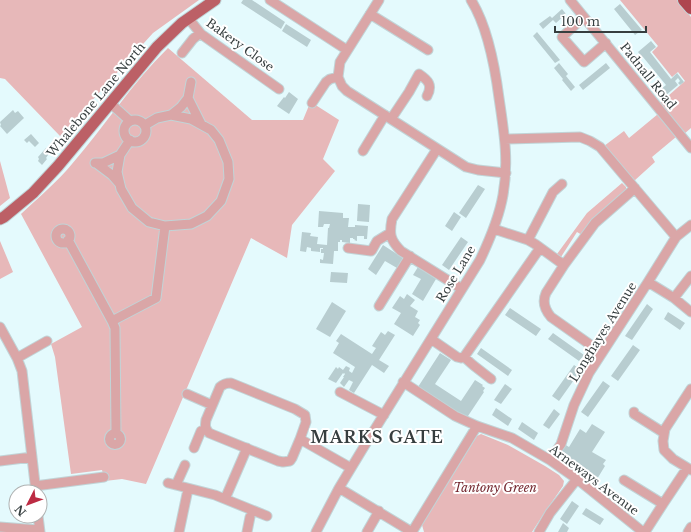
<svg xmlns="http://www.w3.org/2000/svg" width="691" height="532" font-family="'Libre Baskerville',serif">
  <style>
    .green { fill: #e7b8b9 }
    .building { fill: #b8cdd0 }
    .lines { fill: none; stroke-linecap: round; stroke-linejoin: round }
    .minor-casing { stroke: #c1d4d7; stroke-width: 11 }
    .major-casing { stroke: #c1d4d7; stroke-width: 13 }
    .highway-casing { stroke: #c1d4d7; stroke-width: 14 }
    .minor { stroke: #daa6a7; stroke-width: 9 }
    .major { stroke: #bc6066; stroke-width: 11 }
    .highway { stroke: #ae454f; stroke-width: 12 }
    .labels { text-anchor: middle; stroke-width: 4; stroke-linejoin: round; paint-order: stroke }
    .street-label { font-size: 12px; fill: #363e3f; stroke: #fff }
    .park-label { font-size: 12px; font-style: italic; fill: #73262e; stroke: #fff }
    .district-label { font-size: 16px; font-weight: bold; letter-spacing: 1px; fill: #363e3f; stroke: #fff }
  </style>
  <rect width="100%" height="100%" fill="#e4fafd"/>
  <!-- green -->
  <path class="green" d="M0 0H199L153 33 60 136 5 79 0 78Z
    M620 0H677L691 17V128L684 134 659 104 685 81 678 72 672 77 652 52 658 46Z
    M168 48 252 120H303L310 103 314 104 339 120 323 159 335 171 292 225 287 258 251 238 146 484 122 479 105 481 102 470 71 474 55 357 51 344 82 327 21 214C38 198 57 182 72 164 105 126 132 83 168 48Z
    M658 114 676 137 652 157 655 162 634 181 604 146 624 131 629 138Z
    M0 161 10 198 0 206Z
    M622 183 626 187V191L582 235 577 232 561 257 557 254 587 213Z
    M0 241 13 272 0 279Z
    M481 434 508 445 545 466 559 475 564 481 563 486 543 515 532 532H424L422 525 475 439 477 436Z"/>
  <!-- building -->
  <path class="building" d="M243 0H252L285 22 281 29 241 3Z
    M620 4 642 30 635 35 614 9Z
    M562 9 566 14 556 23 553 20 543 29 539 24 550 16 552 18Z
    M286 24 311 40 307 47 282 31Z
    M537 32 560 60 555 63 533 36Z
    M651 41 656 47 650 52 671 79 677 73 684 82 680 85 678 83 680 81 678 78 675 81 678 85 665 96 660 90 666 85 643 57H642L638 52Z
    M559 63 568 74 566 76 575 87 571 91 562 80 563 79 554 68Z
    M606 63 610 68 583 90 579 85Z
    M289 92 298 99 289 114 277 106 284 97 285 98Z
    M13 110 15 113 18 111 24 118 7 134 0 126 1 125 0 122Z
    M31 134 39 143 35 147 29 141 27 143 24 140Z
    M46 148 50 152 46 158 47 159 42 165 38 161 39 159 38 157Z
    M478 185 485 189 466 218 459 213Z
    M358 204 370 205 369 222 357 221Z
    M319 211 343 213V218H349L348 227H355V225L368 226 367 239H364V236H357V241L354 240 355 239H353V238H350V243L342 242V240H340V242H338V251H334L333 264 320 263V259L323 260 324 253H321V249H323V248H320V252L311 251V248L307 247 306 252 300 251 302 232 311 233 310 236 318 237 317 244 327 245 328 228H329L330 224H324L323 227H318Z
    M454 212 461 217 452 231 445 226Z
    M461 237 468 242 449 270 442 265Z
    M383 245 403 258 397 268 385 261 376 275 368 269Z
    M418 267 436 279 423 301 412 294 421 279 413 275Z
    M331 272 348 273 347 283 330 282Z
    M407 294 415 300 410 306 418 311 415 317 420 320 418 323 420 325 413 336 394 324 401 313 392 308 400 296 404 299Z
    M332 302 346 311 330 337 316 329Z
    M647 304 653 309 632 340 625 336Z
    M510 308 541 329 536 336 505 315Z
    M668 312 685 323 680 330 664 319Z
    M388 331 395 335 379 360 389 366 384 373 372 365 354 393 349 390 353 382 349 380 344 387 340 383 344 377H343L345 374 344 373 343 374V373L336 383 328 379 336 367 338 369 339 367 343 370 346 366 350 368 349 371 352 373 355 367 333 353 339 343 336 341 341 334 372 354 376 348 372 346 381 332 385 335Z
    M553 333 584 355 579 361 548 339Z
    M633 345 640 350 618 381 611 376Z
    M481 348 512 370 508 376 477 354Z
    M440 353 451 360 435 384 461 401 475 380 483 385 482 386 485 388 483 391 484 392 466 419 418 387Z
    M574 365 581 370 559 401 552 396Z
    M603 381 610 386 588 417 581 412Z
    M505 384 512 389 501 404 494 400Z
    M496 408 512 419 508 426 492 415Z
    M554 409 560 414 549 429 543 425Z
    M522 422 538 433 534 440 518 429Z
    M592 424 605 432 592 452 606 460 603 464 605 466 594 484 555 460 564 444 569 447 580 429 586 433Z
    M572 501 579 506 567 524 560 519Z
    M586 508 604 519 600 525 582 514Z
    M563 523 569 528 567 532H558Z"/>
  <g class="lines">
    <!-- minor casing -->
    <g class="minor-casing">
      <path id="minor" d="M270 0 347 50
        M379 0 340 62 338 77 342 86 347 91 466 167 478 170 506 173
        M570 0 691 148
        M370 14 428 50
        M584 17 562 37 584 62 606 43
        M189 19 201 34 279 89
        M182 53 193 39 200 33
        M191 82 188 98 201 124
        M110 103 130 121
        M312 103 326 82 330 79 338 77
        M171 115 181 107 188 98
        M391 119 409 92 419 74C428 80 433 85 427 96
        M124 131a11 11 0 1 1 22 0a11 11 0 1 1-22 0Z
        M505 139 580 137 590 141 600 147 676 237
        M130 140 120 155 117 172 121 189 132 208 149 222 165 226 191 224 207 216 221 201 229 179 228 162 219 140 211 130 191 119 171 115 157 118 145 125
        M437 149 392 219C389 234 390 240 401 251L462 289
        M363 151 385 115
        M95 163H103L120 155
        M96 163 112 175 119 183
        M494 229 528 240 535 244 564 265
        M56 236a7 7 0 1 1 14 0a7 7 0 1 1-14 0Z
        M68 240 112 321 156 298 165 226
        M528 240 553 192 562 184
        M348 248 371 251 372 250 377 241 390 233
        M648 282 674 298 691 312
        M674 298 691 276
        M379 306 410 256
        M112 321 115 328 116 433
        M0 327 17 358 22 371 36 492
        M431 339 457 357 461 358 464 357 540 248
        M602 353 551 317C545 310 542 302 546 293L564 265 595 223 635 188
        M464 357 473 365 491 379
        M17 358 47 341
        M403 382 455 416 477 426 512 438 550 460 577 479 643 532
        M691 389 665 429 663 441 664 450 673 459 691 470
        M340 392 384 415
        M187 394 212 405
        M634 412V414L664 433
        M109.5 439a5.5 5.5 0 1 1 11 0a5.5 5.5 0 1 1-11 0Z
        M300 439 306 422 305 415 295 409 231 383C226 383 223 384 220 387L206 420C205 426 205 428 209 433L278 461 283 462 290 461 292 458 300 439 351 468
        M194 448 201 431 206 429
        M550 460 561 444 574 405 589 373 648 282 676 237 691 225
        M0 461 32 457
        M624 480 663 504 687 468
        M168 483 215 495 267 516
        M176 485 185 465
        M35 486 104 477
        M339 488 412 532
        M225 499 247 448
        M38 516 40 532
        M0 527 39 530
        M179 532 187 494
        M247 532 250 517
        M316 532 339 488 365 445 480 260C490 239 499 218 503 195 509 161 504 132 499 98 495 67 488 27 471 0
        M367 532 379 511
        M412 532 477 426
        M539 532 550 513 577 479
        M645 532 663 504
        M688 532 691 527"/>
    </g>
    <!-- major casing -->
    <g class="major-casing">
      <path id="major" d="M0 219 4 217 33 193 58 166 157 47 182 23 215 0"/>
    </g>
    <!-- highway casing -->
    <g class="highway-casing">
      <path id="highway" d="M684 0 691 8"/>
    </g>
    <!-- minor -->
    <use href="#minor" class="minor"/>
    <!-- major -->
    <use href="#major" class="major"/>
    <!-- highway -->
    <use href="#highway" class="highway"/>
  </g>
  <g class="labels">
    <!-- street labels -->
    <g class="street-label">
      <text transform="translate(240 45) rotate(36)" y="4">Bakery Close</text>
      <text transform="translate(648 76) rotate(51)" y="4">Padnall Road</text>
      <text transform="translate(96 100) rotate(-50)" y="4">Whalebone Lane North</text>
      <text transform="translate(456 274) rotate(-59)" y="4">Rose Lane</text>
      <text transform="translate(603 332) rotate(-58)" y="4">Longhayes Avenue</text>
      <text transform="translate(594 480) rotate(37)" y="4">Arneways Avenue</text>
    </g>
    <!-- park labels -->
    <g class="park-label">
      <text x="495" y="492">Tantony Green</text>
    </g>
    <!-- district labels -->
    <g class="district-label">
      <text x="377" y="443">MARKS GATE</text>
    </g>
  </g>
  <!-- north arrow -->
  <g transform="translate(28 504) rotate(228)"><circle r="19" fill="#ffffff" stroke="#afb2b2"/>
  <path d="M0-3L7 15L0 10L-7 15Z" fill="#bc2b43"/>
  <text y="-6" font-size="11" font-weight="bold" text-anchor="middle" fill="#363e3f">N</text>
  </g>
  <!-- scale -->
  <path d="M555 26v6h91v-6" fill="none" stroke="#363e3f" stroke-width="2"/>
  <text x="561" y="26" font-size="12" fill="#363e3f" stroke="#ffffff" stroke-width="3" paint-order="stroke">100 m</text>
</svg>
